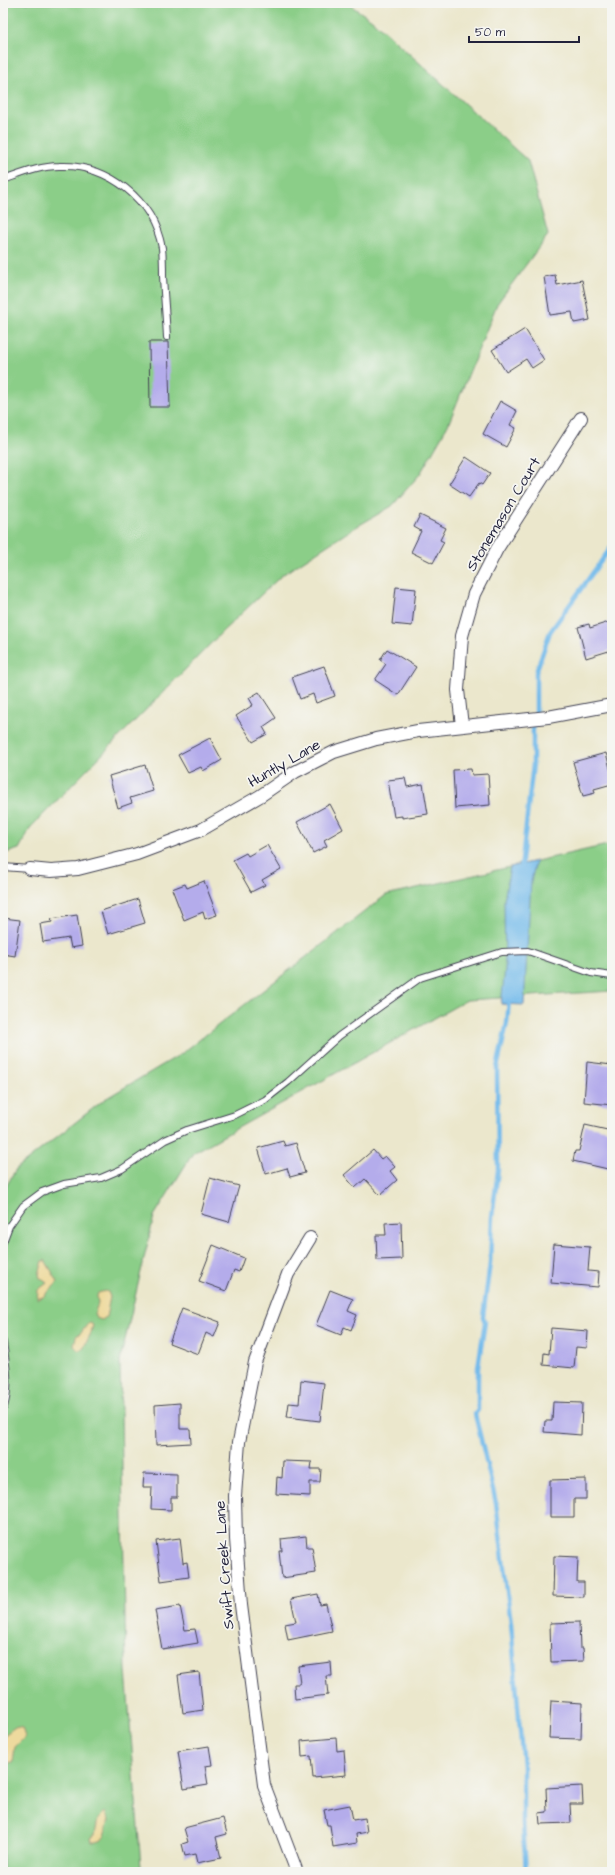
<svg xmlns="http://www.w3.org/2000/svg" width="615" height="1875" font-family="'Architects Daughter',sans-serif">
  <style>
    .green { fill: #8bce88; stroke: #567862 }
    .sand { fill: #eeda9e; stroke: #887e6c }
    .water { fill: #74bbeb; stroke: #4b6e93 }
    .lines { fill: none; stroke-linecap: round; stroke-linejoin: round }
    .stream { stroke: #74bbeb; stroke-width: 4.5 }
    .building { fill: #b4aceb }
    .service-casing { stroke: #404051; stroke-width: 8 }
    .minor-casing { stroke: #404051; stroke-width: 14 }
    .service { stroke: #fff; stroke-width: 6 }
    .minor { stroke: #fff; stroke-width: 12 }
    .labels { text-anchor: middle; stroke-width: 3.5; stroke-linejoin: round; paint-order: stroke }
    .street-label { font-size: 15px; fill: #22223b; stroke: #f6f6f2 }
  </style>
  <rect width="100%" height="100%" fill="#f6f6f2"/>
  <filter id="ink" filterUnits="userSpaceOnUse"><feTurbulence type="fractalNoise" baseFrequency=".025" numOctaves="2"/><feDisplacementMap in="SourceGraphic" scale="8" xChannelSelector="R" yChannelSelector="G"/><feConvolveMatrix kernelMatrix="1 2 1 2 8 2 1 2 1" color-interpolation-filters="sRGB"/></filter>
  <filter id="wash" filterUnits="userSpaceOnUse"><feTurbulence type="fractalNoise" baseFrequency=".012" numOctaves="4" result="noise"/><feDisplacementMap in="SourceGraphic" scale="16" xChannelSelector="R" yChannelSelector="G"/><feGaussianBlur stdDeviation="0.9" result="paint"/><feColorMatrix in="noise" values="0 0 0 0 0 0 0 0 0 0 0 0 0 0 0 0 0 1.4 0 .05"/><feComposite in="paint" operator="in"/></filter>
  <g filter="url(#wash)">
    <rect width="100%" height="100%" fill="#ebe7cc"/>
    <!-- green -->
    <path class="green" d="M3 3H347L372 20 528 161 548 235 497 304 448 425 420 474 392 506 351 530 282 575 223 631 31 827 19 849 3 854Z
      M612 844V991L467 1000 193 1153 154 1216 120 1361 126 1670 141 1867 140 1872H3V1192L16 1169 105 1099 181 1054 386 895Z"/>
    <!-- sand -->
    <path class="sand" d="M45 1260 58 1282 43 1297 37 1299 38 1290 47 1283 40 1278 39 1274 43 1261Z
      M105 1291 108 1292 110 1297 106 1317 102 1320 96 1318 94 1314 98 1304 97 1296 98 1293Z
      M89 1322 93 1325 91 1333 83 1349 79 1351 74 1346 76 1336 81 1333Z
      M15 1727 22 1728 25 1737 15 1747 13 1762 3 1764V1736Z
      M105 1812 109 1820C105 1830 106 1843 92 1842L91 1838 95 1835 98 1819Z"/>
    <!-- water -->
    <path class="water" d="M536 861 531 881 524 1005 501 1004 505 970 504 900 510 867Z"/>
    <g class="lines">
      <!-- stream -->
      <path class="stream" d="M521 869 533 764V727L536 723V672L550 632 612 546
        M509 1000 507 1023 497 1068 498 1170 492 1217 490 1263 483 1317 485 1322 478 1367V1410L475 1414 496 1503 511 1623 523 1767V1823L526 1872"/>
    </g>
    <g id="blocks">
      <!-- building -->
      <path class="building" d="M555 275 557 285 582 280 590 320 574 323 572 312 550 315 544 277Z
        M525 329 544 360 532 368 526 359 506 372 492 350Z
        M149 342H168L170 407H150Z
        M500 401 517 411 510 425 516 428 506 447 483 434Z
        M466 457 490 473 482 485 479 483 469 497 449 484Z
        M420 515 446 528 440 540 444 542 433 563 411 552 421 531 414 527Z
        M396 587 416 589 412 626 392 624Z
        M612 621V650L586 658 578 627 589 624 590 628Z
        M387 649 416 667 398 695 375 680 386 664 380 660Z
        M324 666 335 696 316 703 313 694 300 699 292 677Z
        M259 692 276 718 263 727 267 734 253 742 236 716 253 705 249 698Z
        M210 738 222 760 203 771 201 767 188 773 178 755Z
        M606 753 612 776V784L594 789 595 793 583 796 573 762Z
        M145 765 153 791 130 798 132 803 118 808 109 776Z
        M471 769 472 775 488 774 490 805 455 808 453 770Z
        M405 778 407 787 423 784 428 814 402 818V816L394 817 388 780Z
        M330 804 343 829 324 840 327 846 313 853 297 822Z
        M267 845 281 869 262 880 265 885 251 892 233 860 246 853 248 856Z
        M204 881 217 915 205 919 203 912 184 920 172 889 185 884 187 888Z
        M138 899 145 923 108 934 101 911Z
        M77 915 82 946 71 948 69 938 43 942 40 924 52 922 51 919Z
        M3 918 20 920 15 956 3 954Z
        M587 1062 612 1065V1105L584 1102Z
        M585 1125 612 1131V1170L573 1161 575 1151H579Z
        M283 1141 285 1146 296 1143 305 1173 290 1177 287 1168 266 1174 258 1148Z
        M373 1150 381 1159 385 1156 395 1167 390 1171 397 1180 380 1195 365 1179 355 1188 344 1175Z
        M210 1178 239 1186 229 1222 201 1214Z
        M401 1222 402 1259 377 1260 376 1235H386L385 1223Z
        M554 1244 590 1247 588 1271 599 1272 598 1287 551 1283Z
        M213 1245 244 1258 239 1272 234 1270 226 1291 199 1281Z
        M330 1290 353 1299 348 1311 357 1315 351 1330 344 1327 341 1335 316 1325Z
        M182 1308 220 1322 214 1337 206 1333 198 1354 169 1343Z
        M551 1328 588 1331 587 1348 576 1347 574 1368 543 1365 544 1353 549 1354Z
        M301 1380 324 1383 320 1421 287 1417 289 1403 299 1404Z
        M553 1402 582 1403 581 1435 544 1432 545 1421H552Z
        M180 1403V1429H190L191 1443 156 1445 155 1405Z
        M283 1461 312 1462 311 1469H321L320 1482H310V1496L276 1494 277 1477 282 1478Z
        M144 1473 177 1474V1497H171V1510L151 1509 152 1487H143Z
        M586 1479V1499H574V1517H550V1480Z
        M306 1536 307 1547H312L316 1573 282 1578 279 1551H282L281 1539Z
        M180 1538 183 1563 187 1562 189 1577 161 1581 156 1541Z
        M554 1556 578 1557 577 1582H584V1597L553 1596Z
        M318 1594 320 1605 326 1604 332 1631 288 1640 285 1624 296 1622 291 1599Z
        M180 1606 185 1630 195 1629 198 1643 162 1649 155 1610Z
        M579 1622 580 1648H583L584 1661 551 1662 550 1623Z
        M331 1662 332 1676H326L328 1695 295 1699 294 1684H300L298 1666Z
        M199 1672 203 1710 183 1713 178 1675Z
        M551 1701 582 1703 581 1739 549 1738Z
        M336 1738 337 1751 344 1750 346 1775 313 1778 311 1756 302 1757 301 1741Z
        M209 1746 212 1765 205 1766 208 1785 184 1789 178 1751Z
        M582 1786 583 1804H570L571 1823 540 1824 539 1813 547 1812 546 1788Z
        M350 1805 353 1820 365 1818 367 1832 356 1834 357 1843 333 1847 330 1825H327L324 1810Z
        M223 1818 227 1834 216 1837 221 1858 197 1863 195 1854 185 1856 182 1844 188 1842 184 1828Z"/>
    </g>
  </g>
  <g filter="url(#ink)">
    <use href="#blocks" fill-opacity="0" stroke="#404051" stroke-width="1"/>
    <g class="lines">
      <!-- service casing -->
      <g class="service-casing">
        <path id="service" d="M3 180C21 174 40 166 59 166 109 164 153 200 162 248 163 257 163 267 163 276 164 296 166 317 167 337
          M3 867 30 869
          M3 1242 9 1226 23 1206 42 1192 64 1184 101 1178 122 1169 165 1140 187 1130 235 1115 265 1100 288 1082 339 1036 420 978 502 952 528 951 591 973 612 976
          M3 1342C6 1365 11 1387 3 1410"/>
      </g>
      <!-- minor casing -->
      <g class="minor-casing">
        <path id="minor" d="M462 726 458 690 462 636 474 594 497 549 581 418
          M30 869 51 871 78 869 137 854 201 830 260 796 295 772 334 752 376 739 418 731 548 717 612 705
          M297 1872 264 1785 241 1605 236 1539 235 1496 239 1442 255 1362 288 1274 310 1238"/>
      </g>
      <!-- service -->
      <use href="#service" class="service"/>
      <!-- minor -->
      <use href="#minor" class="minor"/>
    </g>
  </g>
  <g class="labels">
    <!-- street labels -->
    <g class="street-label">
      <text transform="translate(503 514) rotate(-59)" y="5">Stonemason Court</text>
      <text transform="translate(284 763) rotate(-30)" y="5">Huntly Lane</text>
      <text transform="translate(224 1565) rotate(-94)" y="5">Swift Creek Lane</text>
    </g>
  </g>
  <!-- margin -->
  <rect width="615" height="1875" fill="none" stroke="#f6f6f2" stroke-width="16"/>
  <!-- scale -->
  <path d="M469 36v6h110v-6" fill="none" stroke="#22223b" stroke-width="2"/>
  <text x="475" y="36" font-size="12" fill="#22223b" stroke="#f6f6f2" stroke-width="3" paint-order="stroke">50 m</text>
</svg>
